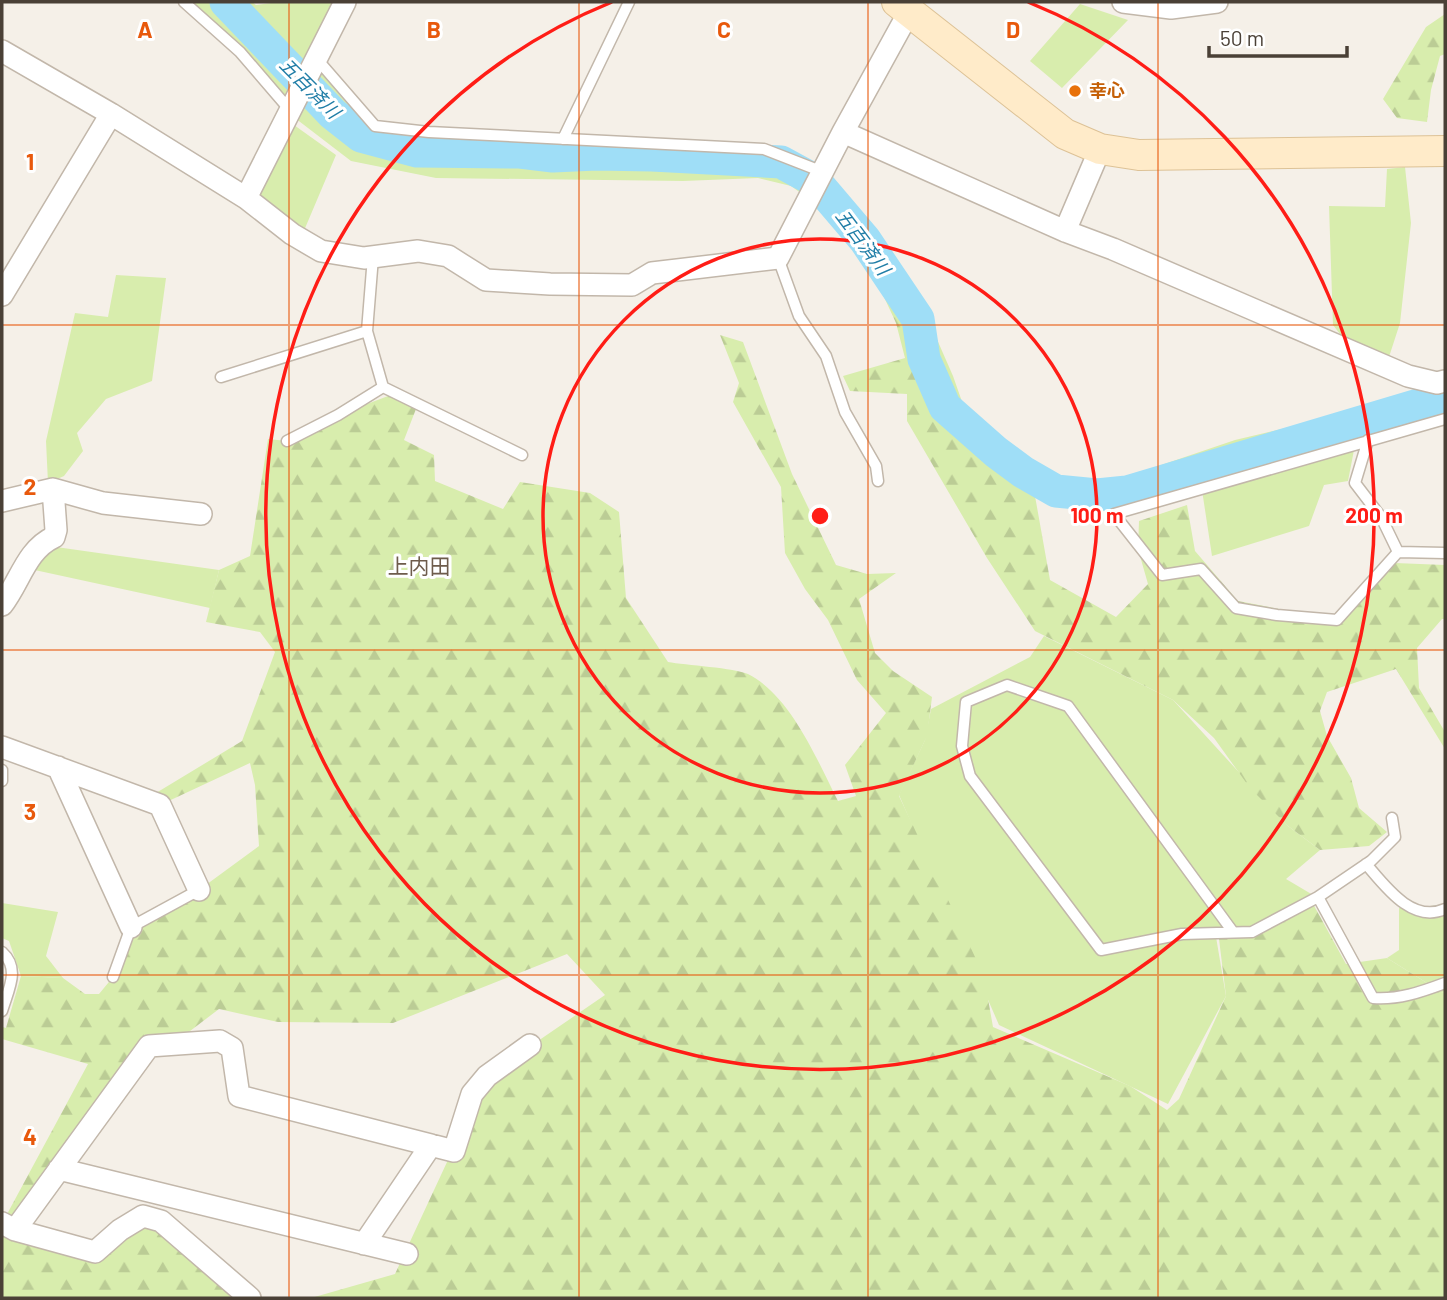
<svg xmlns="http://www.w3.org/2000/svg" width="1447" height="1300" font-family="Barlow,'Noto Sans JP',sans-serif">
  <style>
    .green { fill: #d8edad }
    .forest { fill: url(#forest-firs) }
    .lines { fill: none; stroke-linecap: round; stroke-linejoin: round }
    .river { stroke: #9fdef7; stroke-width: 33 }
    .lane-casing { stroke: #c2b7aa; stroke-width: 13 }
    .street-casing { stroke: #c2b7aa; stroke-width: 24 }
    .secondary-casing { stroke: #ddc296; stroke-width: 32 }
    .lane { stroke: #fff; stroke-width: 10 }
    .street { stroke: #fff; stroke-width: 21 }
    .secondary { stroke: #ffebc9; stroke-width: 30 }
    .grid { fill: none; stroke: #e8590c; stroke-width: 2; stroke-opacity: 0.55 }
    .ring { fill: none; stroke: #ff1d16; stroke-width: 3.5 }
    .food-dot { fill: #e8710a; stroke: #fff; stroke-width: 2.5 }
    .labels { text-anchor: middle; stroke-width: 6; stroke-linejoin: round; paint-order: stroke }
    .food-label { font-size: 18px; font-weight: bold; fill: #c56008; stroke: #fff; text-anchor: start }
    .water-label { font-size: 19px; font-style: italic; fill: #217ea7; stroke: #fff }
    .quarter-label { font-size: 21px; fill: #6e5c4c; stroke: #fff }
    .grid-label { font-size: 23px; text-anchor: middle; font-weight: bold; fill: #e8590c; stroke: #fff; stroke-width: 6; stroke-linejoin: round; paint-order: stroke }
    .centre { fill: #ff1d16; stroke: #fff; stroke-width: 3.5 }
    .ring-label { font-size: 21px; text-anchor: middle; font-weight: bold; fill: #ff1d16; stroke: #fff; stroke-width: 6; stroke-linejoin: round; paint-order: stroke }
  </style>
  <defs>
    <pattern id="forest-firs" width="22" height="20" patternUnits="userSpaceOnUse" patternTransform="scale(1.75)"><rect width="22" height="20" fill="#d8edad"/><path d="M5 1l3.5 6h-7zM16 11l3.5 6h-7z" fill="#bbcc95"/></pattern>
  </defs>
  <rect width="100%" height="100%" fill="#f5f0e8"/>
  <!-- green -->
  <path class="green" d="M185 2H252L256 5 279 2H337L308 57 361 120 431 140 569 142 772 155 810 169 836 187 855 208 918 296 953 376 966 413 1007 451 1047 473 1070 483 1123 478 1235 440 1445 390V415L1354 450 1348 481 1324 485 1309 526 1212 556 1202 490 1238 479 1118 507 1035 496 1000 463 952 432 924 359 920 321 855 232 791 186 758 178 683 181 436 178 351 161 278 105 203 14Z
    M1080 4 1128 20 1062 88 1030 61Z
    M294 125 336 155 303 233 255 196Z
    M1405 167 1411 223 1400 323 1388 360 1343 338 1333 325 1329 206 1385 207 1387 169Z
    M116 275 166 278 152 381 106 399 77 433 83 451 64 476 48 483 46 441 75 313 108 317Z
    M49 546 219 570 210 608 30 569Z
    M1044 636 1173 700 1288 826 1320 850 1286 879 1313 895 1259 928 1215 931 1226 996 1168 1104 999 1025 899 795 925 740 931 709 1030 657Z
    M2 903 58 912 46 956 63 978 21 976 9 941 2 938Z
    M1445 905V992L1443 993 1387 958 1399 950V908Z"/>
  <!-- forest -->
  <path class="forest" d="M1445 14V54L1440 56 1431 90 1427 122 1397 118 1383 99 1426 27Z
    M855 234 912 315 952 432 1000 463 1035 496 1050 580 1116 617 1148 584 1138 549 1139 521 1187 505 1195 551 1238 601 1337 620 1395 563 1445 565V619H1442L1417 648 1419 688 1445 732V749L1396 669 1327 692 1320 711 1327 736 1351 778 1359 808 1387 832 1369 846 1320 850 1288 826 1250 788 1214 738 1173 700 1035 631 987 558 907 421V394L850 391 843 376 905 358 896 323Z
    M720 335 743 342 792 474 836 565 867 574 896 573 859 599 875 653 893 671 932 697 927 736 899 796 984 976 993 1027 1130 1086 1167 1110 1179 1099 1226 996 1219 939 1272 920 1312 902 1346 964 1387 958 1443 993 1445 992V1298H311L395 1274 487 1076 605 995 567 954 393 1023 278 1022 219 1009 173 1044 149 1047 23 1219 6 1216 88 1064 2 1039V1027L6 1028 21 976 63 978 85 994H99L113 977 130 929 199 890 259 846 255 785 250 763 160 805 156 793 242 741 275 652 260 632 206 622 219 570 250 556 268 439 287 441 338 415 396 393 416 409 404 440 434 455 435 481 503 509 520 482 590 493 619 512 626 598 668 662C685 665 735 668 748 674 791 696 817 760 838 801L856 796 845 765 886 713 857 680 828 620 805 589 785 553 781 487 733 402 739 383Z
    M143 1216 259 1298H2V1228L93 1261Z"/>
  <g class="lines">
    <!-- river -->
    <path class="river" d="M226 2 333 114 361 136 417 151 520 152 553 156 596 154 652 155 781 162 814 180 865 240 918 319 924 359 945 407 996 452 1023 472 1056 491 1097 495 1127 492 1445 397"/>
    <!-- lane casing -->
    <g class="lane-casing">
      <path id="lane" d="M184 2 240 52 289 109
        M316 58 375 126 429 132 764 149 823 172
        M563 139 629 2
        M778 258 799 316 826 356 845 412 876 466 878 481
        M367 331 383 387 522 455
        M221 377 367 331 373 257
        M1368 440 1355 483 1381 517 1398 552 1445 553
        M287 441 338 415 383 387
        M1398 552 1337 620 1277 615 1236 608 1201 569 1162 575 1114 514 1445 419
        M2 770V781
        M1366 864C1385 886 1412 924 1445 909
        M1318 897 1371 861 1395 837 1392 818
        M1233 932 1068 706 1007 685 966 702 962 746 970 776 1101 950 1182 934 1252 932 1318 897 1373 998C1398 1000 1421 992 1445 983
        M2 952C21 969 8 990 2 1011
        M113 977 131 927 199 890"/>
    </g>
    <!-- street casing -->
    <g class="street-casing">
      <path id="street" d="M1123 2 1171 8 1217 2
        M2 51 111 114 246 198 292 234 321 251 364 258 418 251 448 256 486 280 550 284 632 285 652 273 778 258 843 132 909 12
        M843 132 1065 231 1113 249 1408 376 1437 383 1445 381
        M246 198 345 2
        M1065 231 1100 149
        M2 295 111 114
        M2 501 53 489 103 503 201 514
        M2 605C20 582 26 550 54 537L56 530 53 489
        M2 747 160 805 199 890
        M58 767 131 927
        M59 1169 407 1254
        M2 1223 15 1230 95 1252 120 1230 143 1216 161 1221 250 1298
        M15 1230 149 1046 220 1041 232 1048 239 1096 454 1151 472 1094 487 1076 530 1045
        M364 1244 431 1145"/>
    </g>
    <!-- secondary casing -->
    <g class="secondary-casing">
      <path id="secondary" d="M897 2 1065 134 1100 149 1139 155 1445 151"/>
    </g>
    <!-- lane -->
    <use href="#lane" class="lane"/>
    <!-- street -->
    <use href="#street" class="street"/>
    <!-- secondary -->
    <use href="#secondary" class="secondary"/>
  </g>
  <!-- grid -->
  <path class="grid" d="M289 2V1298M579 2V1298M868 2V1298M1158 2V1298M2 325H1445M2 650H1445M2 975H1445"/>
  <!-- distance rings -->
  <g class="ring">
    <circle cx="820" cy="516" r="277"/>
    <path d="M1028 2A554 554 0 1 1 612 2"/>
  </g>
  <!-- markers -->
  <circle class="food-dot" cx="1075" cy="91" r="7"/>
  <g class="labels">
    <!-- food labels -->
    <g class="food-label">
      <text x="1089" y="97">幸心</text>
    </g>
    <!-- water labels -->
    <g class="water-label">
      <text transform="translate(310 88) rotate(45)" y="7">五百済川</text>
      <text transform="translate(863 242) rotate(53)" y="7">五百済川</text>
    </g>
    <!-- quarter labels -->
    <g class="quarter-label">
      <text x="419" y="574">上内田</text>
    </g>
  </g>
  <g class="grid-label">
    <text x="145" y="38">A</text>
    <text x="434" y="38">B</text>
    <text x="724" y="38">C</text>
    <text x="1013" y="38">D</text>
    <text x="30" y="170">1</text>
    <text x="30" y="495">2</text>
    <text x="30" y="820">3</text>
    <text x="30" y="1145">4</text>
  </g>
  <circle cx="820" cy="516" r="10" class="centre"/>
  <g class="ring-label">
    <text x="1097" y="523">100 m</text>
    <text x="1374" y="523">200 m</text>
  </g>
  <!-- border -->
  <rect width="1447" height="1300" fill="none" stroke="#4a4036" stroke-width="7"/>
  <!-- scale -->
  <path d="M1209 46v10h138v-10" fill="none" stroke="#4a4036" stroke-width="3.5"/>
  <text x="1220" y="46" font-size="21" fill="#4a4036" stroke="#ffffff" stroke-width="5" paint-order="stroke">50 m</text>
</svg>
